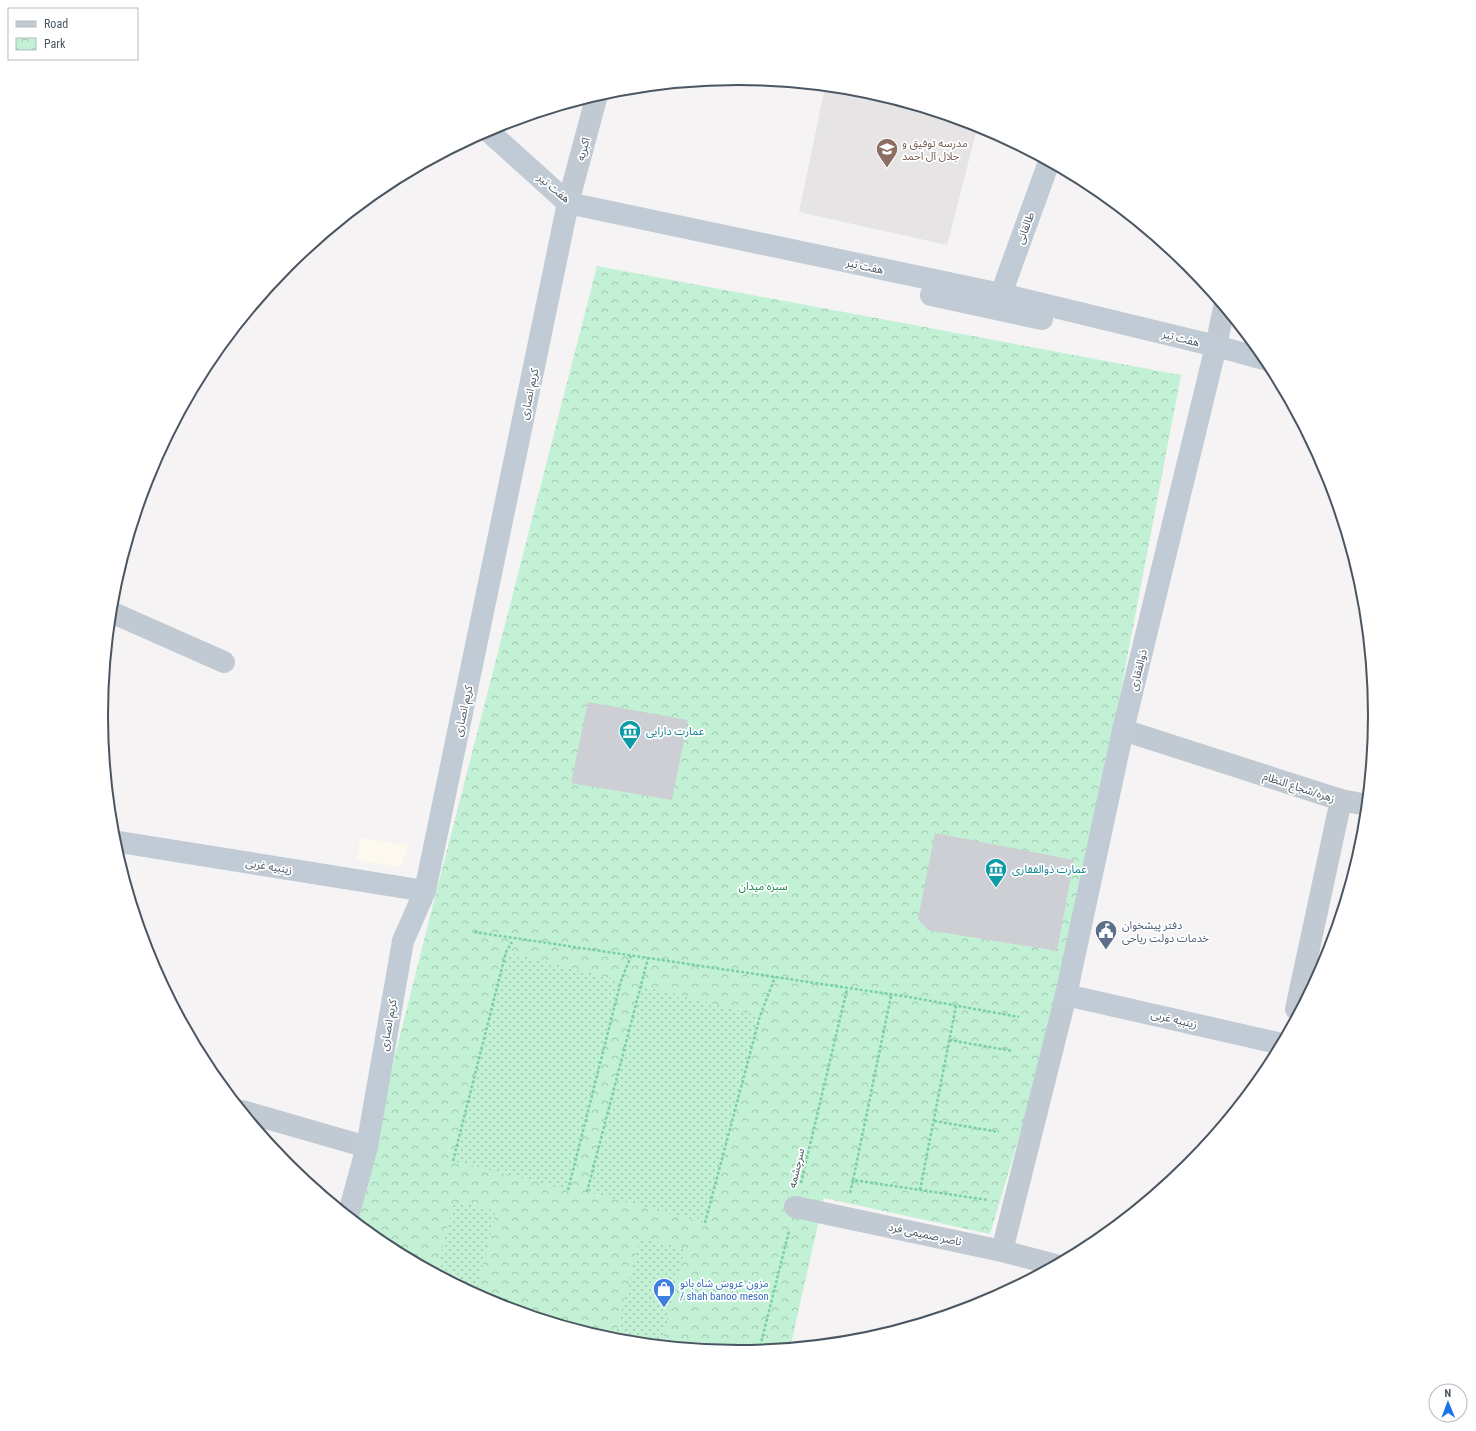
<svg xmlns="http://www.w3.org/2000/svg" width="1476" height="1431" font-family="'Roboto Condensed','Noto Sans Arabic',sans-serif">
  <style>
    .commercial { fill: #fdf9ef }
    .education { fill: #e6e4e5 }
    .park { fill: url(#park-crowns) }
    .garden { fill: url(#garden-dots) }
    .building { fill: #cdcfd5 }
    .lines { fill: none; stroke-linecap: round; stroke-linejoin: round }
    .path { stroke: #7ad0a6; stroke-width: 2.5; stroke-dasharray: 3 2; stroke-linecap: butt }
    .street { stroke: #c1cad2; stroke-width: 22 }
    .secondary { stroke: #c1cbd6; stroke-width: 22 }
    .labels { text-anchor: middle; stroke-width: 3.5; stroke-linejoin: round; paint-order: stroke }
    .education-label { font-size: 11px; fill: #785e54; stroke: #fff; text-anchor: start }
    .street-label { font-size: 11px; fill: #4a5661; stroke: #fff }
    .culture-label { font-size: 11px; fill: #0d838f; stroke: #fff; text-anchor: start }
    .park-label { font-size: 11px; fill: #17864f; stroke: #fff }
    .service-label { font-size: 11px; fill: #4e5e75; stroke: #fff; text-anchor: start }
    .shop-label { font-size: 11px; fill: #366cbe; stroke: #fff; text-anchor: start }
    .rim { fill: none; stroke: #4a5661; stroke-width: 2 }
  </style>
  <defs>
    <pattern id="park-crowns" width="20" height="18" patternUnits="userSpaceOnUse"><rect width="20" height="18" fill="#c3f1d5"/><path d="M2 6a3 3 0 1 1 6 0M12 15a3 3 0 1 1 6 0" fill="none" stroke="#a0c6b0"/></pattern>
    <pattern id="garden-dots" width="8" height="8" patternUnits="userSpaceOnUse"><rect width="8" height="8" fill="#c3f1d5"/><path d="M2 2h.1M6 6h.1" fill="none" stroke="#a0c6b0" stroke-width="1.8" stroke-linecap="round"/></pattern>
  </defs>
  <rect width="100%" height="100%" fill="#f5f3f3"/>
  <!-- commercial -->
  <path class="commercial" d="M360 838 408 845 401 867 357 860Z"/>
  <!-- education -->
  <path class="education" d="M825 87 863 90 978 125 947 245 799 212Z"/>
  <!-- park -->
  <path class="park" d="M597 266 1181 375 1065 984 990 1234 824 1198 790 1348 738 1353 613 1341 494 1304 384 1245 353 1221 434 901Z"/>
  <!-- garden -->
  <path class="garden" d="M506 952 621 981 568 1190 453 1161Z
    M641 985 760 1016 705 1223 587 1192Z
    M454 1201 496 1211 476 1295 436 1274Z
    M640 1238 685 1249 661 1345 641 1343 615 1337Z"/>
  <!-- building -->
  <path class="building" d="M588 702 688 720 672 800 571 783Z
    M935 833 1074 860 1057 951 928 930 918 919Z"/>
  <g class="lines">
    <!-- path -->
    <path class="path" d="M474 932 909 997 1019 1017
      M891 996 853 1180 988 1200
      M949 1040 1013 1051
      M934 1121 999 1132
      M453 1161 506 952 512 942
      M801 1183 847 989
      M568 1190 621 981 631 956
      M920 1190 956 1006
      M587 1192 648 958
      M850 1193 853 1180
      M705 1223 760 1016 775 977
      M759 1351 789 1231"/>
    <!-- street -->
    <path class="street" d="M568 203 597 95
      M1216 346 1224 308
      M111 612 224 662
      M1123 730 1341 800 1367 805
      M1296 1009 1341 800
      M242 1111 367 1147
      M795 1207 1002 1251 1055 1265
      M1002 1251 1066 995"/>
    <!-- secondary -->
    <path class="secondary" d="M487 130 568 203 1001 294 1216 346 1267 360
      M1001 294 1049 162
      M931 295 1042 319
      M1216 346 1123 730 1066 995 1282 1044
      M113 841 425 891
      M348 1216 367 1147 403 941 425 891 568 203"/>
  </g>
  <!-- icons -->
  <defs>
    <g id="school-pin" transform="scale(1.15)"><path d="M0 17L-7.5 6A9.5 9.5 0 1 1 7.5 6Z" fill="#8d6e63" stroke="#fff"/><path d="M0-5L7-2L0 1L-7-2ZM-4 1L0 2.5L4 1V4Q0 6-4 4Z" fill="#fff"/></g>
    <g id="museum-pin" transform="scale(1.15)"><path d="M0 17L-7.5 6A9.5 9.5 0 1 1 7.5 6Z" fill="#0f9aa8" stroke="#fff"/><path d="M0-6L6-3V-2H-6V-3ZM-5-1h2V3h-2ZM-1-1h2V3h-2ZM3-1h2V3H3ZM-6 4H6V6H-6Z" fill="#fff"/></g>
    <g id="civic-pin" transform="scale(1.15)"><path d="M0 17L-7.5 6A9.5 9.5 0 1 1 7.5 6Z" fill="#5c6f8a" stroke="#fff"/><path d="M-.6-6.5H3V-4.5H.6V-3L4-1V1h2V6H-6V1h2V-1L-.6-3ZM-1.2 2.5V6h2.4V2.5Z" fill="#fff"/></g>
    <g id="shop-pin" transform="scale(1.15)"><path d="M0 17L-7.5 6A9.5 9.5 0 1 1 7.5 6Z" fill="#3f7fe0" stroke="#fff"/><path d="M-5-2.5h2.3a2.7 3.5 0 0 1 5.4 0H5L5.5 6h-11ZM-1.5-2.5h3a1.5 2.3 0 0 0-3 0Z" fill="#fff"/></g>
  </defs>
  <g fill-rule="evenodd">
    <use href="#school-pin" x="887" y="149"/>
    <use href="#museum-pin" x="630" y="731"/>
    <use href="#museum-pin" x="996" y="869"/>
    <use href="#civic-pin" x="1106" y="931"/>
    <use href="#shop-pin" x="664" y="1289"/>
  </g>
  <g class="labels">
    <!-- education labels -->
    <g class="education-label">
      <text x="902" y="147">مدرسه توفیق و<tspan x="902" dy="13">جلال آل احمد</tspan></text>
    </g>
    <!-- street labels -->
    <g class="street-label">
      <text transform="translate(583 149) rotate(-75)" y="4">اکبریه</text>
      <text transform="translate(554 188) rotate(40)" y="4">هفت تیر</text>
      <text transform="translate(1025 228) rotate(-70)" y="4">طالقانی</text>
      <text transform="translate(865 266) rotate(12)" y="4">هفت تیر</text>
      <text transform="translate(1181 338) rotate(14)" y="4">هفت تیر</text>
      <text transform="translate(529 394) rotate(-78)" y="4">کریم انصاری</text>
      <text transform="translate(1138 670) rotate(-76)" y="4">ذوالفقاری</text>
      <text transform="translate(463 711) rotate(-78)" y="4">کریم انصاری</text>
      <text transform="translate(1299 787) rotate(18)" y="4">زهره/شجاع النظام</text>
      <text transform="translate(269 866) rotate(9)" y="4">زینبیه غربی</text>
      <text transform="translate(1174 1019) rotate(13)" y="4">زینبیه غربی</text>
      <text transform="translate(388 1025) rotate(-80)" y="4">کریم انصاری</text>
      <text transform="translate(796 1168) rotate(-77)" y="4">سرچشمه</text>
      <text transform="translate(925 1234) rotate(12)" y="4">ناصر صمیمی فرد</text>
    </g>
    <!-- culture labels -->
    <g class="culture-label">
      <text x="646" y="735">عمارت دارایی</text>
      <text x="1012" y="873">عمارت ذوالفقاری</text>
    </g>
    <!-- park labels -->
    <g class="park-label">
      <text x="763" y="890">سبزه میدان</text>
    </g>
    <!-- service labels -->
    <g class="service-label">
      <text x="1122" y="929">دفتر پیشخوان<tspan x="1122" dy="13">خدمات دولت ریاحی</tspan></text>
    </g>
    <!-- shop labels -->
    <g class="shop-label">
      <text x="680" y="1287">مزون عروس شاه بانو<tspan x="680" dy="13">/ shah banoo meson</tspan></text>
    </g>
  </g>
  <!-- crop -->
  <path d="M0 0H1476V1431H0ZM108 715a630 630 0 1 1 1260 0a630 630 0 1 1-1260 0Z" fill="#fff" fill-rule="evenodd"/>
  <path class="rim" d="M108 715a630 630 0 1 1 1260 0a630 630 0 1 1-1260 0Z"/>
  <!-- legend -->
  <rect x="8" y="8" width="130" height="52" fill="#ffffff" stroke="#b7bbc0"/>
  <rect x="16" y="21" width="20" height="6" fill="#c1cbd6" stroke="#b7bbc0"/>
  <text x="44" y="28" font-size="12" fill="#4a5661">Road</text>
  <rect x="16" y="38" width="20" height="12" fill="url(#park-crowns)" stroke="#b7bbc0"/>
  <text x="44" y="48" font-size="12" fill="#4a5661">Park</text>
  <!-- north arrow -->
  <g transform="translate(1448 1403) rotate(359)"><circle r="19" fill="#ffffff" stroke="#b7bbc0"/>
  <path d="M0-3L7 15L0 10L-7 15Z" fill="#1a73e8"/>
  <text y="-6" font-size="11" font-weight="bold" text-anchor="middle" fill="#4a5661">N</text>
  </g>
</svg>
